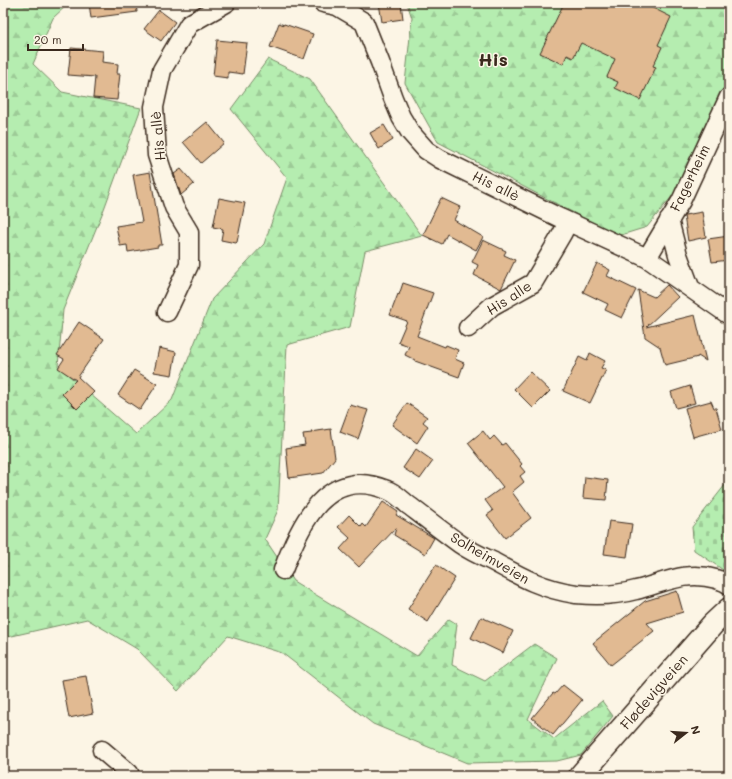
<svg xmlns="http://www.w3.org/2000/svg" width="732" height="779" font-family="Mali,sans-serif">
  <style>
    .forest { fill: url(#forest-firs); stroke: #788c67 }
    .cemetery { fill: url(#cemetery-stones); stroke: #788c67 }
    .building { fill: #e1ba92; stroke: #3b2a1e }
    .lines { fill: none; stroke-linecap: round; stroke-linejoin: round }
    .street-casing { stroke: #3b2a1e; stroke-width: 21 }
    .secondary-casing { stroke: #3b2a1e; stroke-width: 25 }
    .street { stroke: #fcf5e5; stroke-width: 18 }
    .secondary { stroke: #fcf5e5; stroke-width: 22 }
    .labels { text-anchor: middle; stroke-width: 3; stroke-linejoin: round; paint-order: stroke }
    .street-label { font-size: 14px; fill: #3b2a1e; stroke: #fcf5e5 }
    .district-label { font-size: 18px; font-weight: bold; fill: #3b2a1e; stroke: #fcf5e5 }
  </style>
  <defs>
    <pattern id="forest-firs" width="22" height="20" patternUnits="userSpaceOnUse"><rect width="22" height="20" fill="#b5edb0"/><path d="M5 1l3.5 6h-7zM16 11l3.5 6h-7z" fill="#9dcb97"/></pattern>
    <pattern id="cemetery-stones" width="16" height="16" patternUnits="userSpaceOnUse"><rect width="16" height="16" fill="#b5edb0"/><path d="M2 7V4a2 2 0 0 1 4 0v3zM10 15v-3a2 2 0 0 1 4 0v3z" fill="#9dcb97"/></pattern>
  </defs>
  <rect width="100%" height="100%" fill="#fcf5e5"/>
  <filter id="ink" filterUnits="userSpaceOnUse"><feTurbulence type="fractalNoise" baseFrequency=".025" numOctaves="2"/><feDisplacementMap in="SourceGraphic" scale="8" xChannelSelector="R" yChannelSelector="G"/><feConvolveMatrix kernelMatrix="1 2 1 2 8 2 1 2 1" color-interpolation-filters="sRGB"/></filter>
  <g filter="url(#ink)">
    <!-- forest -->
    <path class="forest" d="M3 3H69L53 18 33 64 62 92 141 108 104 209 63 310 58 366 136 434 172 400 212 299 264 244 287 178 231 109 268 59 310 79 422 236 365 251 350 327 287 345 278 510 265 539 293 581 417 656 449 619 457 624 452 665 485 681 534 644 557 658 528 719 554 739 602 701 613 716 581 755 557 761 467 763 373 724 282 653 228 636 178 691 137 649 87 619 3 638Z
      M407 3H729V105L700 162 647 227 618 236 438 142 405 83 412 18Z"/>
    <!-- cemetery -->
    <path class="cemetery" d="M729 480V574L694 550 692 527Z"/>
    <!-- building -->
    <path class="building" d="M89 3H136L137 12 91 18Z
      M379 3H401L403 19 382 22Z
      M564 3H643L671 17 658 45 662 47 653 66 656 67 640 100 615 88 618 82 607 77 615 59 581 43 573 58 567 55 563 64 540 53Z
      M159 10 175 22 161 41 144 29Z
      M279 23 284 25V24L313 34 304 59 270 47Z
      M217 40 247 43 243 74 228 72V78L213 76Z
      M71 48 103 51 102 62 118 64 117 74H120L117 100 93 98 95 77 68 75Z
      M207 122 224 143 201 163 183 142Z
      M384 125 393 140 379 149 370 133Z
      M181 169 194 184 181 195 174 174Z
      M150 172 162 245H158V247L128 252 127 245 120 246 116 226 142 222 133 175Z
      M219 198 245 203 237 242 236 243 221 240 223 229 213 227Z
      M441 198 460 207 454 220 483 237 476 250 447 234 442 244 423 235Z
      M702 212 706 237 688 241 684 216 685 215Z
      M729 236V260L712 262 708 239Z
      M483 240 506 251 504 255 515 260 501 289 474 275 478 265 472 262Z
      M597 263 610 270 607 276 636 290 622 318 605 310 608 304 583 292Z
      M403 283 433 293 417 336 445 347 446 345 458 350 455 359 464 363 459 377 415 361V360L405 355 409 346 398 342 407 321 390 315 398 294 399 295Z
      M667 285 678 297 646 327 695 315 706 361 698 356V357L665 365 660 347 645 337 638 290 654 297Z
      M79 322 104 339 78 377 94 392 77 409 62 394 76 380 58 368 64 359 57 355Z
      M159 348 176 352 172 375 154 372Z
      M590 353 605 361 601 368 606 370 590 403 563 391 579 357 587 361Z
      M134 370 157 384 140 410 118 395Z
      M530 372 550 391 533 408 514 389Z
      M690 386 695 403 676 408 671 392Z
      M711 401 714 408H716L722 429 693 437 685 408Z
      M407 403 427 417 423 422 428 426 417 443 392 425Z
      M350 405 368 410 358 439 340 432Z
      M331 429 335 458 323 473 289 478 286 448 305 445 303 434 312 433 311 432Z
      M483 431 490 440 494 436 502 445 505 443 522 464 520 466 525 472 520 476 524 482 512 492 531 518 505 538 487 515 493 511 485 500 503 487 468 443Z
      M416 449 433 461 420 479 403 468Z
      M585 477 608 480 606 500 583 498Z
      M383 502 398 512 396 515 434 538 425 554 394 535 396 528 359 567 340 549 350 538 338 527 349 515 361 527 363 524 366 527Z
      M609 521 632 524 627 557 604 554Z
      M436 565 455 578 428 622 408 609Z
      M677 591 683 612 647 623 654 631 611 665 593 643 645 601Z
      M481 617 513 631 503 653 471 638Z
      M86 676 93 713 69 718 62 680Z
      M563 685 582 700 553 735 532 718 553 693 555 694Z"/>
    <g class="lines">
      <!-- street casing -->
      <g class="street-casing">
        <path id="street" d="M323 3 337 6 364 22 380 62 393 98 401 117 410 132 426 150 440 159 560 218 647 258 729 315
          M669 220 678 255 690 287
          M647 258 681 201 729 97
          M167 312 189 265V232L174 207 157 155 154 107 162 70 189 24 226 3
          M468 328 492 306 533 283 562 234 568 222
          M283 570C300 524 327 465 387 490 394 492 401 499 407 504 424 517 442 531 460 544 470 551 481 556 492 561 521 577 542 589 576 594 595 596 618 595 636 590 664 583 686 570 716 579 721 581 725 581 729 585
          M102 750 129 773V776"/>
      </g>
      <!-- secondary casing -->
      <g class="secondary-casing">
        <path id="secondary" d="M580 776 713 624 729 609"/>
      </g>
      <!-- street -->
      <use href="#street" class="street"/>
      <!-- secondary -->
      <use href="#secondary" class="secondary"/>
    </g>
  </g>
  <g class="labels">
    <!-- street labels -->
    <g class="street-label">
      <text transform="translate(158 136) rotate(-96)" y="5">His allè</text>
      <text transform="translate(690 178) rotate(-64)" y="5">Fagerheim</text>
      <text transform="translate(496 186) rotate(26)" y="5">His allè</text>
      <text transform="translate(509 298) rotate(-33)" y="5">His alle</text>
      <text transform="translate(490 558) rotate(30)" y="5">Solheimveien</text>
      <text transform="translate(654 692) rotate(-49)" y="5">Flødevigveien</text>
    </g>
    <!-- district labels -->
    <g class="district-label">
      <text x="493" y="66">His</text>
    </g>
  </g>
  <!-- margin -->
  <rect width="732" height="779" fill="none" stroke="#fcf5e5" stroke-width="16"/>
  <rect x="8" y="8" width="716" height="763" fill="none" stroke="#3b2a1e" stroke-width="1.5" filter="url(#ink)"/>
  <!-- north arrow -->
  <g transform="translate(686 733) rotate(73)" stroke="#fcf5e5" stroke-width="3" paint-order="stroke">
  <path d="M0-3L7 15L0 10L-7 15Z" fill="#3b2a1e"/>
  <text y="-6" font-size="11" font-weight="bold" text-anchor="middle" fill="#3b2a1e">N</text>
  </g>
  <!-- scale -->
  <path d="M28 44v6h55v-6" fill="none" stroke="#3b2a1e" stroke-width="2"/>
  <text x="34" y="44" font-size="12" fill="#3b2a1e" stroke="#fcf5e5" stroke-width="3" paint-order="stroke">20 m</text>
</svg>
